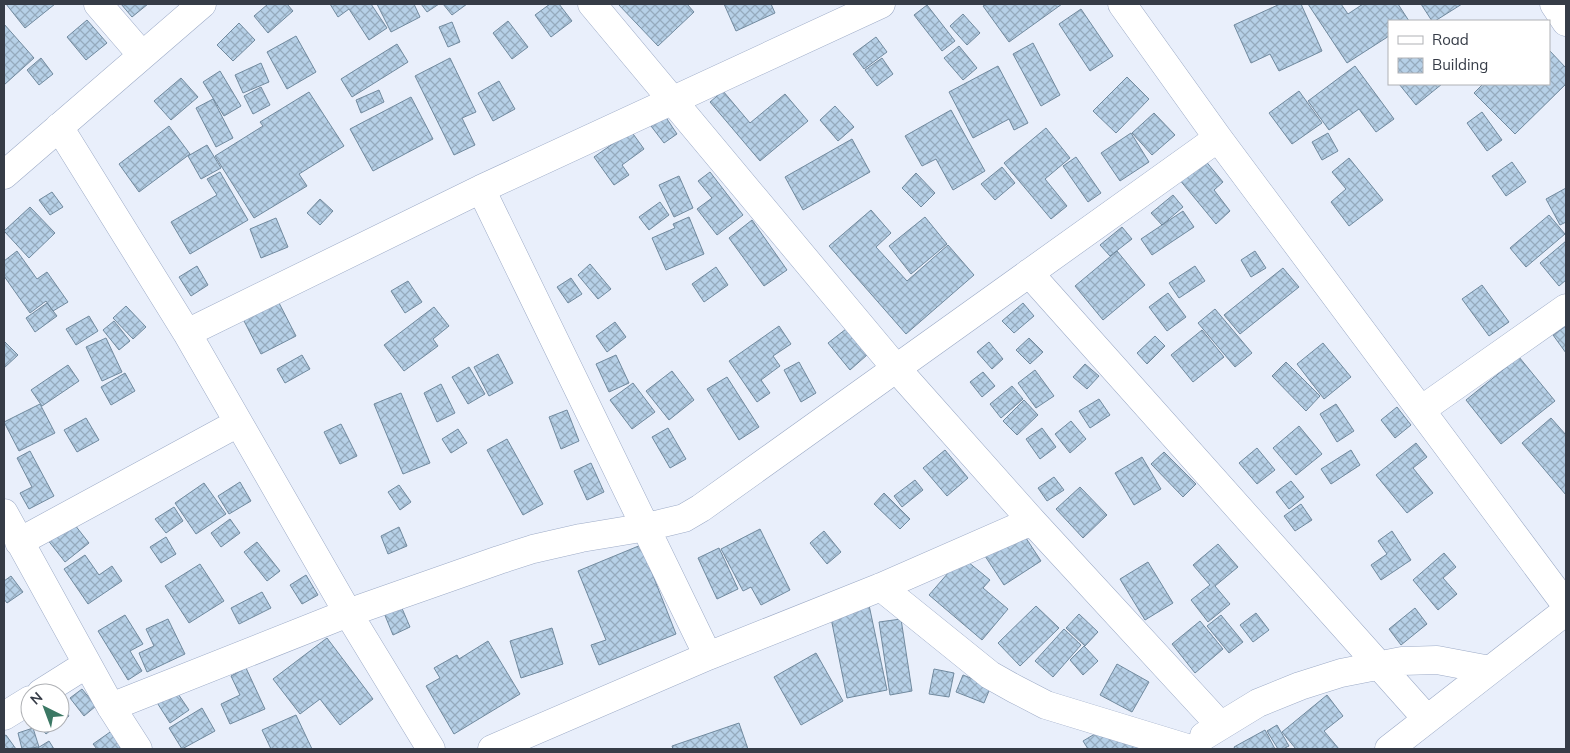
<svg xmlns="http://www.w3.org/2000/svg" width="1570" height="753" font-family="Mulish,sans-serif">
  <style>
    .building { fill: url(#building-cross-hatch); stroke: #718a9f }
    .lines { fill: none; stroke-linecap: round; stroke-linejoin: round }
    .minor-casing { stroke: #9dabc7; stroke-width: 29 }
    .minor { stroke: #fff; stroke-width: 28 }
  </style>
  <defs>
    <pattern id="building-cross-hatch" width="8" height="8" patternUnits="userSpaceOnUse" patternTransform="scale(1.25)"><rect width="8" height="8" fill="#b6d0e7"/><path d="M0 0l8 8M0 8l8-8" fill="none" stroke="#95aabd"/></pattern>
  </defs>
  <rect width="100%" height="100%" fill="#e9effb"/>
  <!-- building -->
  <path class="building" d="M6 4H55L25 28Z
    M121 4H148L132 17Z
    M268 4H287L293 11 268 33 254 16Z
    M330 4H371L387 28 369 40 349 9 338 17Z
    M377 4H414L420 17 391 32Z
    M421 4H439L427 12Z
    M443 4H467L452 15Z
    M550 4H559L572 21 551 37 535 15Z
    M618 4H687L694 12 658 46Z
    M724 4H771L775 13 736 31Z
    M987 4H1062L1009 42 983 6Z
    M1280 4H1301L1322 51 1279 71 1270 54 1251 63 1234 25Z
    M1308 4H1341L1348 14 1363 4H1398L1409 21H1389V36L1347 63Z
    M1421 4H1462L1435 21H1432Z
    M927 5 955 41 942 51 914 15Z
    M1081 9 1113 56 1090 71 1059 24Z
    M963 14 980 33 967 45 950 26Z
    M87 20 107 43 86 60 67 37Z
    M508 21 528 47 512 59 493 33Z
    M452 22 460 42 448 47 439 27Z
    M239 23 255 40 233 61 217 45Z
    M4 24 34 58 4 85Z
    M296 36 316 72 287 89 267 52Z
    M876 37 887 52 864 69 853 54Z
    M1033 43 1060 95 1041 106 1013 54Z
    M397 44 408 62 352 97 341 79Z
    M959 46 977 68 963 80 944 58Z
    M1549 50 1566 68V84L1515 134 1474 93 1483 84H1549Z
    M41 58 53 74 39 85 27 70Z
    M450 58 476 112 462 118 475 145 454 155 415 76Z
    M882 58 893 74 877 86 865 70Z
    M261 63 269 82 243 93 235 75Z
    M998 66 1028 123 1014 130 1009 119 973 138 949 92Z
    M1355 66 1394 119 1376 132 1359 109 1329 130 1308 101Z
    M220 71 241 106 224 116 203 82Z
    M1127 77 1149 99 1116 133 1093 111Z
    M181 78 198 97 171 120 154 101Z
    M499 81 515 109 493 121 478 93Z
    M1399 84H1442L1416 105Z
    M261 87 270 105 253 114 244 96Z
    M379 90 384 102 361 113 356 100Z
    M723 91 750 123 785 94 808 121 760 161 710 102Z
    M1299 91 1322 123 1292 144 1269 113Z
    M309 92 344 146 299 174 307 186 254 218 215 156 263 126 260 122Z
    M411 97 433 139 373 171 350 129Z
    M213 99 233 138 216 147 196 108Z
    M835 106 854 127 838 141 820 120Z
    M951 110 985 171 953 190 936 159 922 166 905 136Z
    M1482 112 1502 140 1487 151 1467 123Z
    M1154 113 1175 135 1152 155 1132 133Z
    M665 116 677 134 664 143 651 126Z
    M169 126 190 154 139 192 119 164Z
    M1046 128 1070 158 1045 179 1067 206 1051 219 1004 163Z
    M631 131 644 149 622 165 629 175 614 185 594 157Z
    M1131 133 1149 162 1120 181 1101 153Z
    M1328 133 1338 151 1322 160 1312 142Z
    M852 139 870 172 803 210 785 177Z
    M207 145 221 168 201 179 188 156Z
    M1076 157 1101 193 1088 202 1063 166Z
    M1349 158 1383 200 1349 226 1331 202 1346 189 1332 172Z
    M1204 159 1223 182 1214 190 1230 211 1216 224 1179 179Z
    M1512 162 1526 182 1506 196 1492 176Z
    M1002 167 1015 183 995 200 981 184Z
    M220 172 248 220 190 254 171 222 217 195 207 179Z
    M710 172 743 215 717 235 697 209 712 198 698 181Z
    M916 173 935 193 921 207 902 188Z
    M679 176 693 208 674 217 659 185Z
    M1566 188V222L1560 225 1546 199Z
    M52 192 63 207 50 215 39 200Z
    M1173 195 1183 207 1162 225 1151 213Z
    M320 199 333 211 320 225 307 213Z
    M660 202 669 215 649 230 639 217Z
    M30 207 55 233 29 258 4 231Z
    M871 210 891 233 876 247 907 281 948 245 974 275 906 334 829 246Z
    M1183 211 1194 227 1152 255 1141 239Z
    M1549 215 1565 234 1526 267 1510 248Z
    M689 217 704 254 666 270 652 238 675 228 673 224Z
    M925 217 947 244 911 274 889 246Z
    M276 218 288 247 261 258 250 229Z
    M752 220 787 270 764 286 729 238Z
    M1122 227 1132 239 1110 256 1100 245Z
    M1566 241V280L1559 286 1540 263Z
    M17 251 37 279 47 272 68 302 53 311 46 301 30 313 4 276V261Z
    M1117 251 1145 285 1103 320 1075 286Z
    M1255 251 1266 268 1251 277 1241 260Z
    M590 264 611 289 598 299 578 275Z
    M197 266 208 285 191 296 179 277Z
    M1195 266 1205 281 1179 298 1169 283Z
    M716 267 728 285 704 302 692 284Z
    M1283 268 1299 287 1240 334 1224 315Z
    M571 278 582 294 568 303 557 287Z
    M408 281 422 302 405 313 391 291Z
    M1482 285 1509 322 1489 336 1462 299Z
    M1168 293 1186 317 1167 331 1149 307Z
    M278 301 296 336 261 354 243 319Z
    M47 303 57 316 35 332 26 318Z
    M1023 303 1034 316 1014 333 1002 321Z
    M126 306 146 327 133 339 113 318Z
    M434 307 449 326 433 339 438 346 404 371 384 345Z
    M1215 309 1252 353 1235 367 1198 323Z
    M89 316 98 331 76 345 66 329Z
    M114 321 130 341 119 350 103 330Z
    M615 322 626 337 607 352 596 336Z
    M779 326 791 344 773 356 780 366 761 380 770 393 757 402 729 361Z
    M1566 326V353L1553 335Z
    M846 329 867 355 850 370 828 343Z
    M1202 330 1224 357 1193 382 1171 355Z
    M1155 336 1165 346 1147 364 1137 353Z
    M106 338 122 372 102 381 86 347Z
    M1029 338 1043 352 1030 364 1016 350Z
    M4 341 18 355 4 368Z
    M989 342 1003 359 992 369 977 352Z
    M1323 343 1351 377 1324 399 1297 364Z
    M498 354 513 383 489 396 474 367Z
    M302 355 310 369 285 383 277 369Z
    M616 355 629 383 609 392 596 364Z
    M1519 357 1555 401 1501 444 1466 400Z
    M799 362 816 393 801 402 784 370Z
    M1286 362 1320 396 1306 411 1272 376Z
    M1085 364 1099 376 1087 389 1073 377Z
    M68 365 79 381 42 406 31 390Z
    M469 367 485 394 468 404 452 377Z
    M1035 370 1054 396 1036 408 1018 383Z
    M672 371 694 400 669 420 646 391Z
    M983 372 995 386 982 397 970 382Z
    M125 373 135 391 111 405 101 387Z
    M727 377 759 427 739 440 707 389Z
    M633 383 655 412 632 429 610 400Z
    M441 384 455 413 437 422 424 393Z
    M1012 386 1023 399 1001 418 990 404Z
    M401 393 430 463 403 474 374 404Z
    M1099 399 1110 415 1090 428 1079 411Z
    M1024 400 1038 415 1017 435 1003 421Z
    M40 404 55 433 19 451 4 422Z
    M1336 404 1354 431 1337 442 1320 414Z
    M1397 407 1411 425 1395 438 1381 420Z
    M567 410 579 441 561 449 549 417Z
    M86 418 99 440 77 452 64 430Z
    M1551 418 1566 435V495L1522 443Z
    M1071 421 1086 439 1070 453 1055 434Z
    M341 424 357 456 340 464 324 432Z
    M1299 426 1322 454 1296 475 1273 448Z
    M668 428 686 459 670 468 652 437Z
    M1042 428 1056 447 1040 459 1026 439Z
    M458 429 467 443 451 453 442 439Z
    M507 439 543 504 523 515 487 450Z
    M1416 443 1427 457 1413 468 1433 493 1407 513 1376 475Z
    M1257 448 1275 470 1257 484 1239 463Z
    M945 450 968 478 947 496 923 468Z
    M1351 450 1360 465 1331 484 1321 469Z
    M30 451 54 496 29 509 20 493 32 487 17 458Z
    M1164 452 1196 484 1183 497 1151 464Z
    M1142 457 1161 489 1134 505 1115 473Z
    M591 463 604 492 587 500 574 471Z
    M1054 477 1064 490 1047 501 1038 488Z
    M915 480 923 490 902 507 894 496Z
    M1291 481 1304 497 1289 509 1276 492Z
    M240 482 251 501 229 514 218 496Z
    M204 483 226 514 196 534 175 503Z
    M399 485 411 502 400 510 388 492Z
    M1080 487 1107 515 1083 538 1056 509Z
    M884 493 910 519 900 529 874 504Z
    M1301 504 1312 520 1295 531 1284 516Z
    M174 507 183 521 166 533 155 519Z
    M230 519 240 533 221 547 211 533Z
    M71 520 89 543 65 562 47 539Z
    M399 527 407 546 388 554 381 536Z
    M760 529 790 590 761 605 751 587 743 591 721 549Z
    M824 531 841 552 827 564 810 543Z
    M1392 531 1411 560 1381 580 1371 565 1387 554 1378 541Z
    M1022 532 1041 561 1004 585 985 556Z
    M166 537 176 554 161 563 150 547Z
    M257 542 280 571 267 581 244 552Z
    M1218 544 1238 567 1215 586 1230 604 1208 622 1191 600 1210 585 1193 565Z
    M641 545 676 634 599 665 591 645 606 640 578 571Z
    M719 548 738 589 717 599 698 558Z
    M1444 553 1456 567 1443 578 1457 594 1438 610 1413 580Z
    M85 555 99 575 112 566 122 581 88 604 64 569Z
    M962 557 990 580 983 588 1008 609 982 640 929 595Z
    M1148 562 1173 603 1145 620 1120 579Z
    M200 564 224 601 189 623 165 586Z
    M306 575 318 595 302 604 290 585Z
    M11 576 23 592 7 603 4 599V581Z
    M262 592 271 608 239 624 231 608Z
    M869 605 887 690 847 698 830 613Z
    M401 606 410 627 393 635 384 613Z
    M1036 606 1059 628 1020 666 998 643Z
    M1415 608 1427 624 1401 645 1389 629Z
    M1256 613 1269 630 1253 642 1240 625Z
    M1079 614 1098 632 1085 646 1066 628Z
    M125 615 143 644 130 651 142 671 128 680 98 631Z
    M1221 615 1243 642 1229 653 1207 626Z
    M168 619 185 654 147 672 139 653 154 646 146 629Z
    M901 619 912 691 890 695 879 622Z
    M1200 621 1223 649 1195 673 1172 644Z
    M552 628 563 664 521 678 510 641Z
    M1064 629 1081 645 1053 677 1035 661Z
    M327 638 373 699 340 725 320 699 300 714 273 679Z
    M488 641 520 694 454 734 426 686 440 678 434 668 457 655 459 659Z
    M1084 646 1098 661 1083 675 1070 660Z
    M816 653 843 701 801 725 774 677Z
    M1117 664 1149 682 1132 712 1100 695Z
    M246 668 265 709 230 724 221 704 240 695 231 676Z
    M934 669 954 673 949 697 929 694Z
    M963 675 991 686 984 703 956 692Z
    M174 688 189 710 170 723 156 701Z
    M82 689 96 706 84 716 70 698Z
    M1327 695 1343 716 1324 731 1339 749H1296L1282 732Z
    M60 703 69 716 46 734 37 723H60Z
    M202 708 215 731 182 749 169 728Z
    M296 715 312 749H271L262 730Z
    M1125 716 1144 749H1088L1083 741Z
    M739 723 748 749H673L672 746Z
    M1277 725 1289 746 1283 749H1278L1267 731Z
    M33 728 39 747 22 749 18 733Z
    M113 730 123 746 118 749H97L93 744Z
    M1265 730 1275 749H1235L1234 747Z
    M6 735 16 749H4V736Z
    M49 741 54 749H36Z"/>
  <g class="lines">
    <!-- minor casing -->
    <g class="minor-casing">
      <path id="minor" d="M98 4 141 54
        M592 4 895 367 1032 521 1220 725
        M1122 4 1218 138 1566 605
        M1554 4 1566 22
        M59 127 187 333 348 613 431 749
        M4 175 202 4
        M481 189 708 656
        M1029 273 1427 719
        M187 333 481 189 881 4
        M1421 410 1566 308
        M4 513 111 707 138 749
        M19 542 238 423
        M881 587 990 675 1015 689 1046 705 1187 748
        M41 693 87 664
        M111 707 348 613 499 560 533 549 581 538 647 527 684 518 701 508 1218 138
        M4 716 30 700
        M1204 736 1258 703 1300 686 1341 673 1402 661 1437 660 1490 670
        M492 749 708 656 881 587 1032 521
        M1389 749 1566 611"/>
    </g>
    <!-- minor -->
    <use href="#minor" class="minor"/>
  </g>
  <!-- border -->
  <rect width="1570" height="753" fill="none" stroke="#363c47" stroke-width="10"/>
  <!-- legend -->
  <rect x="1388" y="20" width="162" height="65" fill="#ffffff" stroke="#afb1b5"/>
  <rect x="1398" y="36" width="25" height="8" fill="#ffffff" stroke="#afb1b5"/>
  <text x="1432" y="45" font-size="15" fill="#363c47">Road</text>
  <rect x="1398" y="58" width="25" height="15" fill="url(#building-cross-hatch)" stroke="#afb1b5"/>
  <text x="1432" y="70" font-size="15" fill="#363c47">Building</text>
  <!-- north arrow -->
  <g transform="translate(45 708) rotate(318)"><circle r="24" fill="#ffffff" stroke="#afb1b5"/>
  <path d="M0-4L9 19L0 12L-9 19Z" fill="#3b7864"/>
  <text y="-8" font-size="14" font-weight="bold" text-anchor="middle" fill="#363c47">N</text>
  </g>
</svg>
